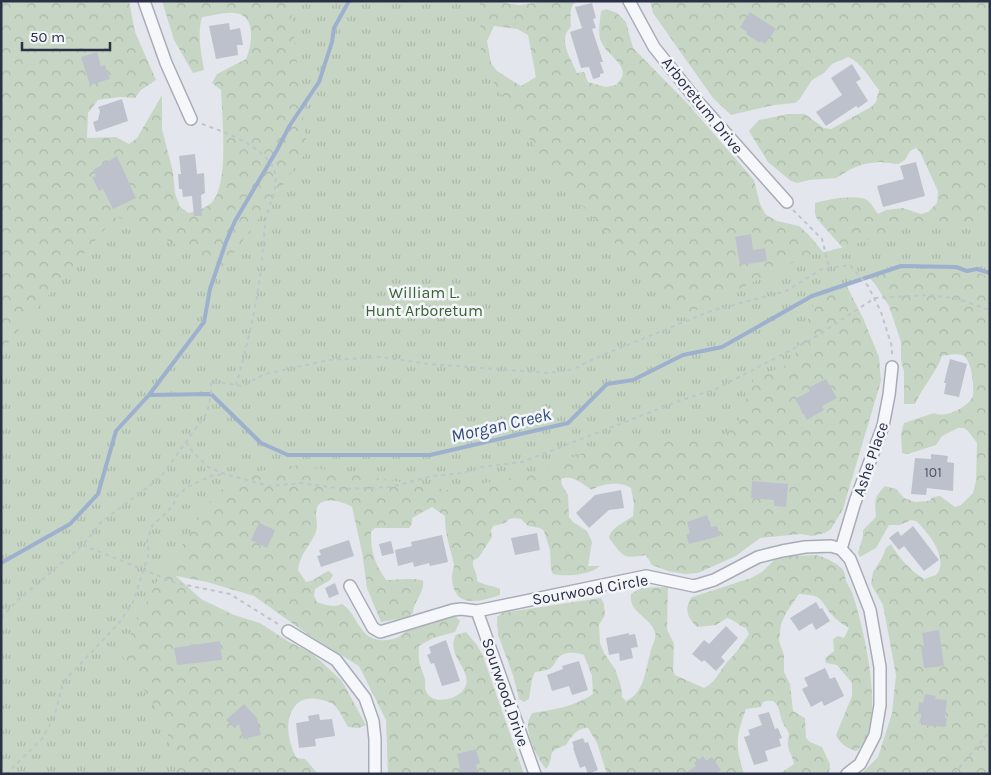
<svg xmlns="http://www.w3.org/2000/svg" width="991" height="775" font-family="Karla,sans-serif">
  <style>
    .forest { fill: url(#forest-crowns); fill-rule: evenodd }
    .park { fill: url(#park-tufts) }
    .lines { fill: none; stroke-linecap: round; stroke-linejoin: round }
    .stream { stroke: #9db0ce; stroke-width: 4 }
    .building { fill: #bdc1cc }
    .minor-casing { stroke: #a8acb7; stroke-width: 14 }
    .path { stroke: #c1c4cb; stroke-width: 2; stroke-dasharray: 4 4; stroke-linecap: butt }
    .minor { stroke: #f6f7fa; stroke-width: 11 }
    .labels { text-anchor: middle; stroke-width: 5; stroke-linejoin: round; paint-order: stroke }
    .number-label { font-size: 14px; fill: #4f5568 }
    .street-label { font-size: 16px; fill: #2a3146; stroke: #f3f5f9 }
    .park-label { font-size: 16px; fill: #3b6236; stroke: #f3f5f9 }
    .water-label { font-size: 18px; font-style: italic; fill: #314c7c; stroke: #f3f5f9 }
  </style>
  <defs>
    <pattern id="forest-crowns" width="20" height="18" patternUnits="userSpaceOnUse" patternTransform="scale(1.25)"><rect width="20" height="18" fill="#c7d6c4"/><path d="M2 6a3 3 0 1 1 6 0M12 15a3 3 0 1 1 6 0" fill="none" stroke="#abb8aa"/></pattern>
    <pattern id="park-tufts" width="24" height="20" patternUnits="userSpaceOnUse" patternTransform="scale(1.25)"><rect width="24" height="20" fill="#c7d6c4"/><path d="M3 7l-1-3M5 7V3M7 7l1-3M15 17l-1-3M17 17v-4M19 17l1-3" fill="none" stroke="#abb8aa"/></pattern>
  </defs>
  <rect width="100%" height="100%" fill="#e3e6ec"/>
  <!-- forest -->
  <path class="forest" d="M1 1H129L135 32 156 80 141 90 135 98 120 97 98 100 88 113 87 138 116 137 129 144 137 138 162 95V129L173 172 175 193 180 207 189 213C197 211 207 208 213 201 229 182 222 116 221 90L212 83 217 74 246 59C252 45 257 14 234 13 224 12 212 16 202 17 197 35 201 52 204 70L193 73 174 40 162 1H504L505 3 519 5 547 1H577C568 6 571 18 571 27 557 39 571 59 577 73L584 72 588 82 605 87 616 85C636 66 606 58 600 39 598 30 600 21 601 11L606 9 617 13 626 22 633 48 687 103 754 180 760 204 766 215 777 221 799 226 808 234 839 271 863 318 879 357 881 381 843 509 831 529 825 533 812 536 801 534 760 538 736 556 698 573 685 574 668 571 652 565 646 555C622 559 624 557 609 538 610 528 625 522 633 516L634 504 631 488C623 481 600 483 592 490 582 484 573 474 561 479L562 485 568 495 569 517 573 522 587 531 592 542 588 566H600C591 575 566 577 553 574L551 570 550 550 544 531 540 528 528 526 521 519 515 518 509 519 505 523 493 526 491 531 492 537 479 557 473 561C472 569 478 573 477 581 485 586 493 585 500 589V595C480 602 455 609 452 580 451 575 454 570 454 565 450 546 445 536 445 516L432 507 412 518V524L409 528H375L371 532C371 552 374 562 386 580 395 580 416 577 423 581 425 593 413 601 413 613L408 617 381 622 367 588 362 552 352 507C345 502 321 495 317 508 314 515 319 524 316 531 311 546 301 551 298 570L306 582C316 581 320 574 329 571L333 575 330 580 315 589 314 596 317 602C326 605 333 608 342 604 353 610 356 625 366 634 375 642 390 642 400 636 405 633 410 627 416 625 425 620 440 619 450 616L456 617 460 621 455 632 433 638 419 646C419 652 418 659 420 665 421 670 424 675 425 679 426 683 424 688 426 691 432 707 462 699 466 685 471 668 445 655 456 635L466 632 477 645 483 656 524 774H388L386 720 359 666 313 638 254 596 207 582 176 576 201 599 234 615 260 623 289 642 312 653 342 681 366 725 359 728 348 727C343 719 340 710 333 704 330 702 326 701 322 700 294 692 284 717 290 741 292 747 293 753 297 758L305 759 318 774H1ZM494 26 517 29 528 35 536 77 521 86 497 71 491 63 487 41Z
    M650 1H990V774H861L878 757 892 713 896 675 883 605 871 584 873 572 882 558 886 548 891 544C898 557 911 571 924 579L936 575C950 559 928 532 916 521L911 520 900 525H889L876 548 860 557 858 553 863 536V530L876 517C875 502 873 498 885 486L896 489 904 498 915 502 929 501 933 497 940 496 955 507 961 505 973 493 976 481 977 443 968 431 964 428H958L942 436 936 445 908 454 902 453 901 434 904 423 934 413C944 419 970 407 973 395 974 386 972 358 962 355 956 353 948 355 942 356 936 373 923 386 915 404H904V372L901 360V342L889 306 875 284 817 219 815 214V203C826 200 859 193 868 201 872 204 875 210 878 214L886 210 903 208 921 214 928 212 937 203 938 191 920 152 916 148 910 151 905 160 898 164 880 162 864 164 851 169 836 178 809 180 797 183 791 181 768 162 749 131 759 120 788 114H805L824 128 831 129 871 107 876 102 879 90C870 79 861 62 848 57L832 64 824 73 812 80 799 100 795 103 774 105 731 115 713 98 653 13Z
    M816 555C824 557 838 563 843 570 845 573 845 578 846 581 848 586 852 590 853 595 863 627 889 727 856 751 848 749 839 743 836 735L852 696V683L837 665 826 663 825 658 834 651 833 639 838 636 844 638 849 628C844 625 839 622 835 618 818 602 829 596 799 594L786 613 781 624 779 641 784 655V672L790 684 793 711 805 718 806 738 810 742 822 747 830 764 829 774H773L782 772 794 764C793 756 789 753 788 746 787 742 789 737 789 734 788 730 784 726 783 723 778 711 780 696 763 702L761 707 746 709C736 736 735 746 744 774H607L597 743 588 728C576 728 572 736 566 745 543 753 557 755 546 769 538 759 527 738 528 724 528 720 531 716 532 713 553 710 576 706 593 694L592 676 584 655C576 652 564 651 558 658 555 662 554 665 551 668 546 671 540 671 535 672L532 679 529 699 524 702 519 699 513 675 498 635 497 617 502 613 601 598 604 604 605 615 599 625 600 643 604 653 615 669 621 686 622 697 626 701C644 693 645 672 650 654 651 647 657 639 655 632 650 617 628 612 631 594L641 588 668 587 667 629 674 644 673 670 675 675 704 688C716 682 719 672 727 662 736 653 742 645 749 634L746 628C739 626 735 620 727 618L716 625 697 627C688 618 683 609 692 597L751 578 762 572 774 560 790 556Z"/>
  <!-- park -->
  <path class="park" d="M290 1H480L481 63 546 164 680 318 804 257 844 247 908 227H990V279L982 274 951 269H902L875 274 817 294 792 363 754 378 737 425 716 441 617 438 537 473 448 490 300 465 246 473 214 495 181 547 157 581 121 654 165 722 177 774H1V351L116 216 224 267 307 151Z"/>
  <g class="lines">
    <!-- stream -->
    <path class="stream" d="M149 395 204 322 210 289 226 242 235 221 277 150 290 125 319 82 332 42 334 28 349 1
      M1 563 70 524 98 494 116 431 149 395 211 394 261 443 288 455H430L568 423 607 384 633 380 683 355 722 347 812 296 901 266 956 267 967 271 977 269 990 273"/>
  </g>
  <!-- building -->
  <path class="building" d="M592 3 596 18 593 19 596 28 592 29 603 62H600L604 73 600 74V77L593 79 589 67 581 68 570 32 582 28 575 7Z
    M750 12 776 29 765 44 761 41 760 43 746 34 747 32 740 27Z
    M229 23 230 30 240 28 243 45H237L238 55 216 59 209 26Z
    M97 52 101 66 105 65 110 79 90 85 81 57Z
    M852 64 861 79 856 82 868 101 858 108 856 106 826 126 816 112 842 95 831 78Z
    M122 99 128 121 96 132 93 122 98 120 100 111 98 107Z
    M195 154 197 174 204 173 205 193 201 195 202 216H194L192 196 183 197 182 189H179L178 174H181L179 156Z
    M117 156 136 198 113 209 103 189 99 191 92 177 96 176 93 170Z
    M916 162 925 196 883 207 877 186 904 179 900 166Z
    M751 234 753 250 765 248 767 261 740 265 735 237Z
    M950 359 967 364 959 397 944 394 946 383H944Z
    M826 379 837 398 822 406 824 410 807 420 795 399 810 391 808 388Z
    M931 454 948 456 947 462 954 463 953 491 927 488 926 495 911 494 915 458 931 459Z
    M752 481 788 484 786 507 774 506V500L751 498Z
    M621 490 624 508 609 510 589 528 576 513 595 495Z
    M707 515 711 527 717 526 720 536 689 544 686 535 690 533 687 522Z
    M259 523 275 530 267 548 251 540Z
    M913 526 939 560 924 571 904 546 899 550 889 538 898 531 901 536Z
    M537 533 540 550 515 555 511 538Z
    M442 535 448 562 430 566 429 563 414 567 413 562 398 566 395 550 412 546 411 542Z
    M349 540 354 556 321 567 317 556 321 555 319 550Z
    M391 541 394 553 382 556 379 544Z
    M335 583 339 594 329 598 325 588Z
    M816 602 820 609 822 608 830 621 816 630 812 623 799 631 790 618Z
    M726 626 738 638 721 657 725 661 716 671 704 660 702 662 692 654 704 640 709 644Z
    M939 630 944 666 924 668 921 647 924 646 922 633Z
    M629 633V635L635 634 638 647 631 648 633 658 620 661 619 653 609 655 606 638Z
    M446 640 460 681 442 686 434 663 431 664 427 655 431 653 429 647Z
    M220 641 222 660 177 665 174 648Z
    M579 661 588 690 572 695 569 686 552 691 547 675 563 669 562 666Z
    M825 668 830 679 835 677 844 696 824 706 822 701 811 707 802 689 808 686 804 678Z
    M925 694 936 696 935 699 947 700 945 718H947L946 727 921 725V723H919L922 714H918L919 702 923 703Z
    M244 704 257 718 261 735 243 739 239 724 234 728 226 720Z
    M769 712 775 729 778 728 782 738 779 739 781 746 765 751 768 761 754 765 744 737 750 735 748 730 762 725 758 715Z
    M319 714 320 720 332 719 335 736 315 739 316 746 299 748 296 723 309 721 308 716Z
    M583 738 585 743 588 742 598 770 588 774 585 766 580 768 573 748 574 747 572 742Z
    M476 749 480 763 476 765 478 774H461L457 754Z
    M703 756 706 761 712 757 721 770 715 774H684L696 766 694 763Z"/>
  <g class="lines">
    <!-- minor casing -->
    <g class="minor-casing">
      <path id="minor" d="M144 1 166 63 191 119
        M629 1 654 47 698 102 787 202
        M841 549 855 502 883 426 889 395 892 367
        M350 586 373 628 380 632 453 610 461 609 477 611 646 576 694 586 714 580 758 557 782 551 805 547 831 546 841 549 850 559 870 610 880 667V705L875 735 860 764 847 774
        M477 611 535 774
        M288 631 336 660 365 698 373 721 375 739V774"/>
    </g>
    <!-- path -->
    <path class="path" d="M202 124C225 132 261 145 273 167 281 184 269 203 266 219 263 238 263 258 260 277 255 313 246 350 236 385
      M793 210 822 239 829 267
      M186 442 191 450 208 467 225 474 269 486 301 483 344 489 390 487 432 476 463 473 480 467 522 462 679 401 716 389 812 339 875 298 930 295 958 299 990 310
      M83 545 176 583 230 594 278 624
      M1 618 17 601 83 545 100 523 160 478 207 413 211 394V381L242 386 265 374 329 360 381 357 429 364 549 373 574 369 593 359 711 311 786 291 822 269 850 265 868 286 881 312 892 347V356
      M6 774 42 739 55 715 63 682 119 623 133 602 149 553 147 541 152 526 173 506 176 497 187 487 211 476 224 474
      M954 774 990 731"/>
    <!-- minor -->
    <use href="#minor" class="minor"/>
  </g>
  <g class="labels">
    <!-- number labels -->
    <g class="number-label">
      <text x="933" y="477">101</text>
    </g>
    <!-- street labels -->
    <g class="street-label">
      <text transform="translate(703 105) rotate(51)" y="6">Arboretum Drive</text>
      <text transform="translate(870 459) rotate(-71)" y="6">Ashe Place</text>
      <text transform="translate(590 589) rotate(-10)" y="6">Sourwood Circle</text>
      <text transform="translate(506 692) rotate(71)" y="6">Sourwood Drive</text>
    </g>
    <!-- park labels -->
    <g class="park-label">
      <text x="424" y="298">William L.<tspan x="424" dy="18">Hunt Arboretum</tspan></text>
    </g>
    <!-- water labels -->
    <g class="water-label">
      <text transform="translate(501 425) rotate(-13)" y="6">Morgan Creek</text>
    </g>
  </g>
  <!-- border -->
  <rect width="991" height="775" fill="none" stroke="#2a3146" stroke-width="5"/>
  <!-- scale -->
  <path d="M22 42v8h88v-8" fill="none" stroke="#2a3146" stroke-width="2.5"/>
  <text x="30" y="42" font-size="15" fill="#2a3146" stroke="#f3f5f9" stroke-width="4" paint-order="stroke">50 m</text>
</svg>
